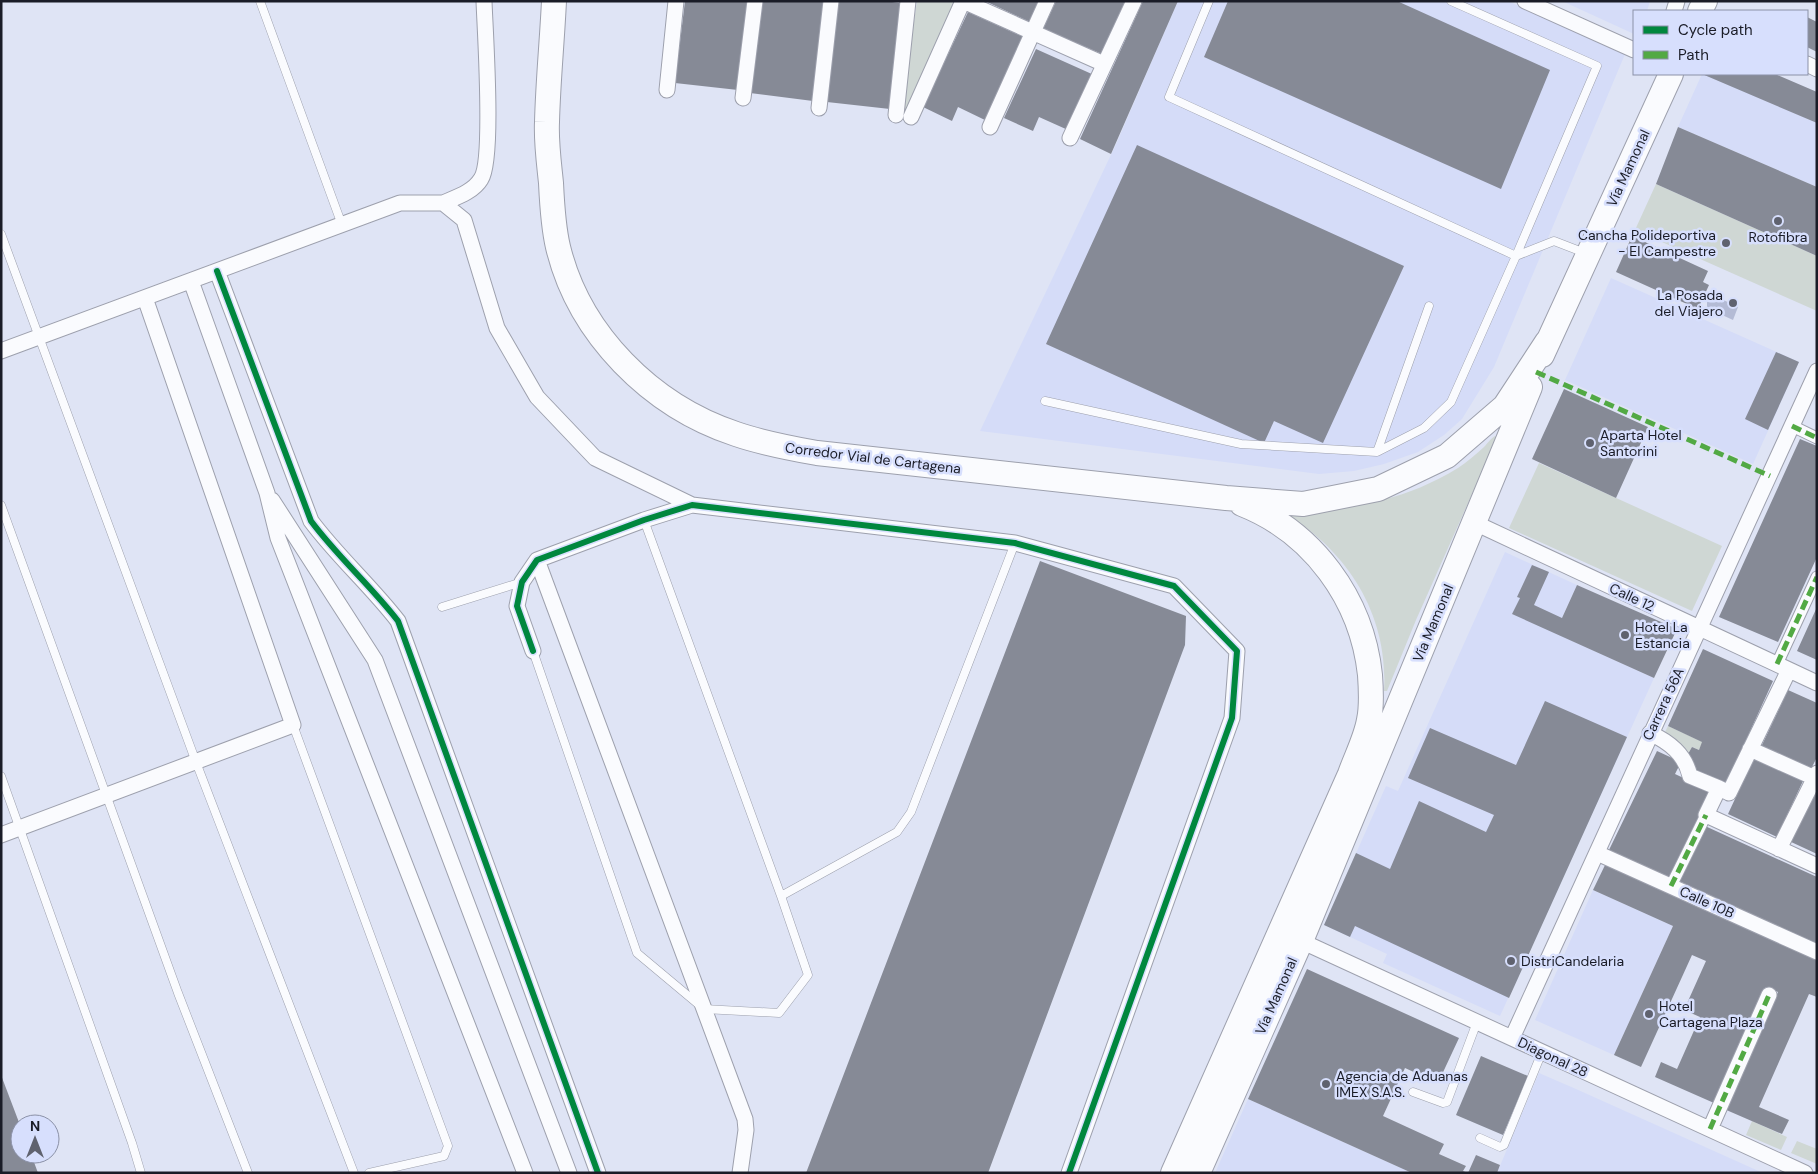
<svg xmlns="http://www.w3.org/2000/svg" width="1818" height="1174" font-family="'DM Sans',sans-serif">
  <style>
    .built { fill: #d5dcf8 }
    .green { fill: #cfd7d4 }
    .water { fill: #b4bbd5 }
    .building { fill: #868a96 }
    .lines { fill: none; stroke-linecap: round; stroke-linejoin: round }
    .service-casing { stroke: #9da0ad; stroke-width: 9 }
    .pedestrian-casing { stroke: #9da0ad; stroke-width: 13 }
    .minor-casing { stroke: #9da0ad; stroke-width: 17 }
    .primary-casing { stroke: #9da0ad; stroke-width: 26 }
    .service { stroke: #fafbfe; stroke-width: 8 }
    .pedestrian { stroke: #fafbfe; stroke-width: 11 }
    .minor { stroke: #fafbfe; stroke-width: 15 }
    .primary { stroke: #fafbfe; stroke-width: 24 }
    .quiet { stroke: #52a944; stroke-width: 5; stroke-dasharray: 10 5; stroke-linecap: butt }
    .cycleway-casing { stroke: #d7dffd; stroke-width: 9 }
    .cycleway { stroke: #00873e; stroke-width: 6 }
    .poi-dot { fill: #5f626f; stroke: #d7dffd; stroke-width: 2 }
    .labels { text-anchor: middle; stroke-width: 5; stroke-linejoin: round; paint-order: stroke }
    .street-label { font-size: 14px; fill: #1a1c27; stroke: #d7dffd }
    .poi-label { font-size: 14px; fill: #1a1c27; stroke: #d7dffd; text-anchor: start }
  </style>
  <rect width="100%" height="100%" fill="#dfe4f5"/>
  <!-- built -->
  <path class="built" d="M1178 1H1508L1625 54 1494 367 1462 419 1444 435 1418 452 1384 464 1354 471 1319 474 980 431 1117 142Z
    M1562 1H1650L1647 11H1634V34Z
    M1702 74H1745L1739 89 1817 123V187L1678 127Z
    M1611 278 1799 362 1753 464 1565 380Z
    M1505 552 1577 585 1555 633 1654 678 1500 1016 1383 963 1387 954 1324 925 1386 786 1398 791Z
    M1593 890 1673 926 1614 1055 1535 1020Z
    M1539 1073 1576 1089 1763 1173H1497Z
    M1248 1099 1412 1173H1215Z"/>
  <!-- green -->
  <path class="green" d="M917 1H955L907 116H900Z
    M1656 184 1817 256V311L1635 230Z
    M1495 436 1497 438 1416 620 1387 691H1384C1389 615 1347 549 1282 512 1350 507 1397 505 1458 468 1467 462 1476 454 1484 447 1488 443 1490 439 1495 436Z
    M1539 463 1722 546 1692 611 1509 528Z
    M1668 726 1703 742 1699 750 1692 747 1688 754 1664 734Z
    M1752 1121 1787 1137 1781 1150 1746 1135Z
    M1797 1141 1817 1149V1164L1791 1153Z"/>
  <!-- water -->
  <path class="water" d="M1713 295 1738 307 1733 320 1707 308V300Z"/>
  <!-- building -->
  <path class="building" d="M685 1H749L738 90 675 83Z
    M761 1H825L813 101 750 93Z
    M838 1H882L902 3 890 109 827 102Z
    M985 1H1040L1030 22Z
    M1056 1H1125L1102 54 1043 29Z
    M1143 1H1178L1111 154 1080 139Z
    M1228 1H1397L1550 70 1501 189 1204 57Z
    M968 12 1026 38 987 121 958 107 952 121 923 107Z
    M1807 17 1817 22V52L1807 47Z
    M1036 49 1094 75 1068 130 1039 117 1033 131 1004 118Z
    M1702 74H1775L1817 92V123Z
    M1678 127 1817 187V256L1656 184Z
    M1137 145 1404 266 1323 443 1274 421 1264 443 1046 344Z
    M1632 236 1708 271 1703 282 1709 285 1698 309 1616 272Z
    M1776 352 1799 362 1768 430 1745 419Z
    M1564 389 1648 427 1616 498 1532 459Z
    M1800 439 1817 446V557L1778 642 1719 617Z
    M1040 561 1186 616 1185 645 988 1173H806Z
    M1532 565 1549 572 1534 605 1562 618 1577 585 1677 629 1654 678 1512 614 1520 598 1517 597Z
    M1817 607V660L1797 651Z
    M1703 649 1773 681 1726 784 1695 770 1688 754 1692 747 1699 750 1702 742 1668 726Z
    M1788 690 1817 703V757L1810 771 1761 747Z
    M1545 701 1627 737 1509 998 1355 926 1350 937 1324 925 1356 853 1390 869 1419 801 1486 832 1494 815 1408 778 1430 728 1516 765Z
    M1657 751 1681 762 1675 774 1711 791 1669 878 1609 850Z
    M1754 758 1803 781 1777 837 1728 814Z
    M1817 784V854L1789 841Z
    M1705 826 1817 877V945L1679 881Z
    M1606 863 1817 958V997L1809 994 1759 1107 1789 1120 1782 1134 1724 1109 1778 992 1766 987 1714 1103 1655 1077 1661 1062 1677 1069 1700 1017 1684 1010 1706 961 1692 955 1641 1067 1614 1055 1673 926 1593 890Z
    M1307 969 1459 1038 1438 1083 1405 1068 1383 1116 1444 1144 1439 1154 1466 1166 1463 1171 1468 1173 1476 1155 1500 1165 1497 1173H1412L1248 1099Z
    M1481 1056 1528 1076 1503 1135 1456 1115Z
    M1 1075 20 1125V1154H31L38 1173H1Z"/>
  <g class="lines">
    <!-- service casing -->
    <g class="service-casing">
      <path id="service" d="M260 1 342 225
        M1209 1 1169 97 1516 256 1554 241 1585 253
        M1 234 196 762 354 1173
        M1045 401 1241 444 1377 452 1424 428 1451 402 1516 256 1597 66 1451 1
        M1377 452 1429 306
        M1 505 178 993 248 1173
        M442 607 522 582
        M533 651 637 953 704 1009 779 1013 808 975 781 896 644 520
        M293 725 448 1146 444 1156 369 1173
        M1 776 132 1143 141 1173
        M781 896 897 832 911 812 1015 543
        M1413 1092 1443 1103 1447 1102 1477 1022
        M1480 1138 1500 1147 1504 1145 1542 1052"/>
    </g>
    <!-- pedestrian casing -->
    <g class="pedestrian-casing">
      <path id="pedestrian" d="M1792 426 1817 438
        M1777 664 1817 577
        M1671 886 1706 815"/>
    </g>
    <!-- minor casing -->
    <g class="minor-casing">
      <path id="minor" d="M963 1 1104 64
        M1525 1 1634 50
        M1674 11 1677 1
        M1807 64 1817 69
        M667 90 676 1
        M743 98 755 1
        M819 108 831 1
        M896 115 908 1
        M911 117 963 1
        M990 127 1047 1
        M1070 138 1134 1
        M443 203C457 197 473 192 481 179 494 160 485 31 484 1
        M217 271 311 521C337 556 371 586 398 621L598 1173
        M191 281 267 493 278 538 525 1173
        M1 351 400 203H443L464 220 497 328 537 397 595 458 692 505
        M272 500 375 660 569 1173
        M1475 523 1817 683
        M537 560 745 1119 746 1130 740 1173
        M533 651 517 606 522 582 537 560 644 520 692 505 1015 543 1174 586 1237 651 1232 718 1069 1173
        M1789 670 1729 793 1719 788 1706 815 1817 866
        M1650 733C1669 742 1685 754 1690 776L1719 788
        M1750 749 1817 779
        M1 835 293 725 145 298
        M1779 849 1817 773
        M1597 853 1817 952
        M1301 941 1805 1173
        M1512 1038 1817 371
        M1710 1129 1769 995"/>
    </g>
    <!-- primary casing -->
    <g class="primary-casing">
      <path id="primary" d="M554 1C552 42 548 82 547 122 546 142 549 163 551 183 552 204 553 226 558 247 579 334 651 406 736 434 762 443 789 448 817 453L1226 498 1303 504 1378 489 1447 456 1505 406 1547 342
        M1700 11 1705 1
        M1542 355 1671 74
        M1173 1173 1350 774C1356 757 1366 738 1369 720 1372 706 1371 689 1370 675 1362 599 1313 532 1242 504
        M1198 1173 1301 941 1530 387"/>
    </g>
    <!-- service -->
    <use href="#service" class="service"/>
    <!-- pedestrian -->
    <use href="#pedestrian" class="pedestrian"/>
    <!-- minor -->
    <use href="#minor" class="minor"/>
    <!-- primary -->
    <use href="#primary" class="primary"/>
    <!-- quiet -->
    <path class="quiet" d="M1536 372 1770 476
      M1792 426 1817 438
      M1777 664 1817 577
      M1671 886 1706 815
      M1710 1129 1769 995"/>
    <!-- cycleway casing -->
    <g class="cycleway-casing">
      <path id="cycleway" d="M217 271 311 521C337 556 371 586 398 621L598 1173
        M533 651 517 606 522 582 537 560 644 520 692 505 1015 543 1174 586 1237 651 1232 718 1069 1173"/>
    </g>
    <!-- cycleway -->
    <use href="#cycleway" class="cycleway"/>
  </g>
  <!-- markers -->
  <g class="poi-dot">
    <circle cx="1778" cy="221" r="5"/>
    <circle cx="1726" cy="243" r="5"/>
    <circle cx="1733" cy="303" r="5"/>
    <circle cx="1590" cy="443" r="5"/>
    <circle cx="1625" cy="635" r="5"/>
    <circle cx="1511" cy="961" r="5"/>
    <circle cx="1649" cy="1014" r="5"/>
    <circle cx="1326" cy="1084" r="5"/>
  </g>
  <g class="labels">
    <!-- street labels -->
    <g class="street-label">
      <text transform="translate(1628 168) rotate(-65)" y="5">Vía Mamonal</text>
      <text transform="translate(873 458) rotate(7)" y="5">Corredor Vial de Cartagena</text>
      <text transform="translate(1632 597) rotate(25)" y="5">Calle 12</text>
      <text transform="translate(1433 623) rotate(-67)" y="5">Vía Mamonal</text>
      <text transform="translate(1663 704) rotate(-65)" y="5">Carrera 56A</text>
      <text transform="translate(1707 902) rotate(24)" y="5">Calle 10B</text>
      <text transform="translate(1276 996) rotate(-66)" y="5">Vía Mamonal</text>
      <text transform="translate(1553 1057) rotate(25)" y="5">Diagonal 28</text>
    </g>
    <!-- poi labels -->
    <g class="poi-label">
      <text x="1716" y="240" text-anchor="end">Cancha Polideportiva<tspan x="1716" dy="16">- El Campestre</tspan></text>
      <text x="1778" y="242" text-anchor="middle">Rotofibra</text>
      <text x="1723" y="300" text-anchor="end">La Posada<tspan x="1723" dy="16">del Viajero</tspan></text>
      <text x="1600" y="440">Aparta Hotel<tspan x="1600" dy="16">Santorini</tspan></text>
      <text x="1635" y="632">Hotel La<tspan x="1635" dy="16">Estancia</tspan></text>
      <text x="1521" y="966">DistriCandelaria</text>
      <text x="1659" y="1011">Hotel<tspan x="1659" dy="16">Cartagena Plaza</tspan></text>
      <text x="1336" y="1081">Agencia de Aduanas<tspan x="1336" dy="16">IMEX S.A.S.</tspan></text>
    </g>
  </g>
  <!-- border -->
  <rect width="1818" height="1174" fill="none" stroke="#1a1c27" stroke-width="5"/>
  <!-- legend -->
  <rect x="1633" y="10" width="175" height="65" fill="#d7dffd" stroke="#8b91a7"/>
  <rect x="1643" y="26" width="25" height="8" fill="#00873e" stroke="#8b91a7"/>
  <text x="1678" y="35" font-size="15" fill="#1a1c27">Cycle path</text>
  <rect x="1643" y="51" width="25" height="8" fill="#52a944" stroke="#8b91a7"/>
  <text x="1678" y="60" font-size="15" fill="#1a1c27">Path</text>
  <!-- north arrow -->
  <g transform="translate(35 1139)"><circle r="24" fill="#d7dffd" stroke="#8b91a7"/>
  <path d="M0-4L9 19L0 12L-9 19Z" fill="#5f626f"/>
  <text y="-8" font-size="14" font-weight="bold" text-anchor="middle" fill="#1a1c27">N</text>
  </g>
</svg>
